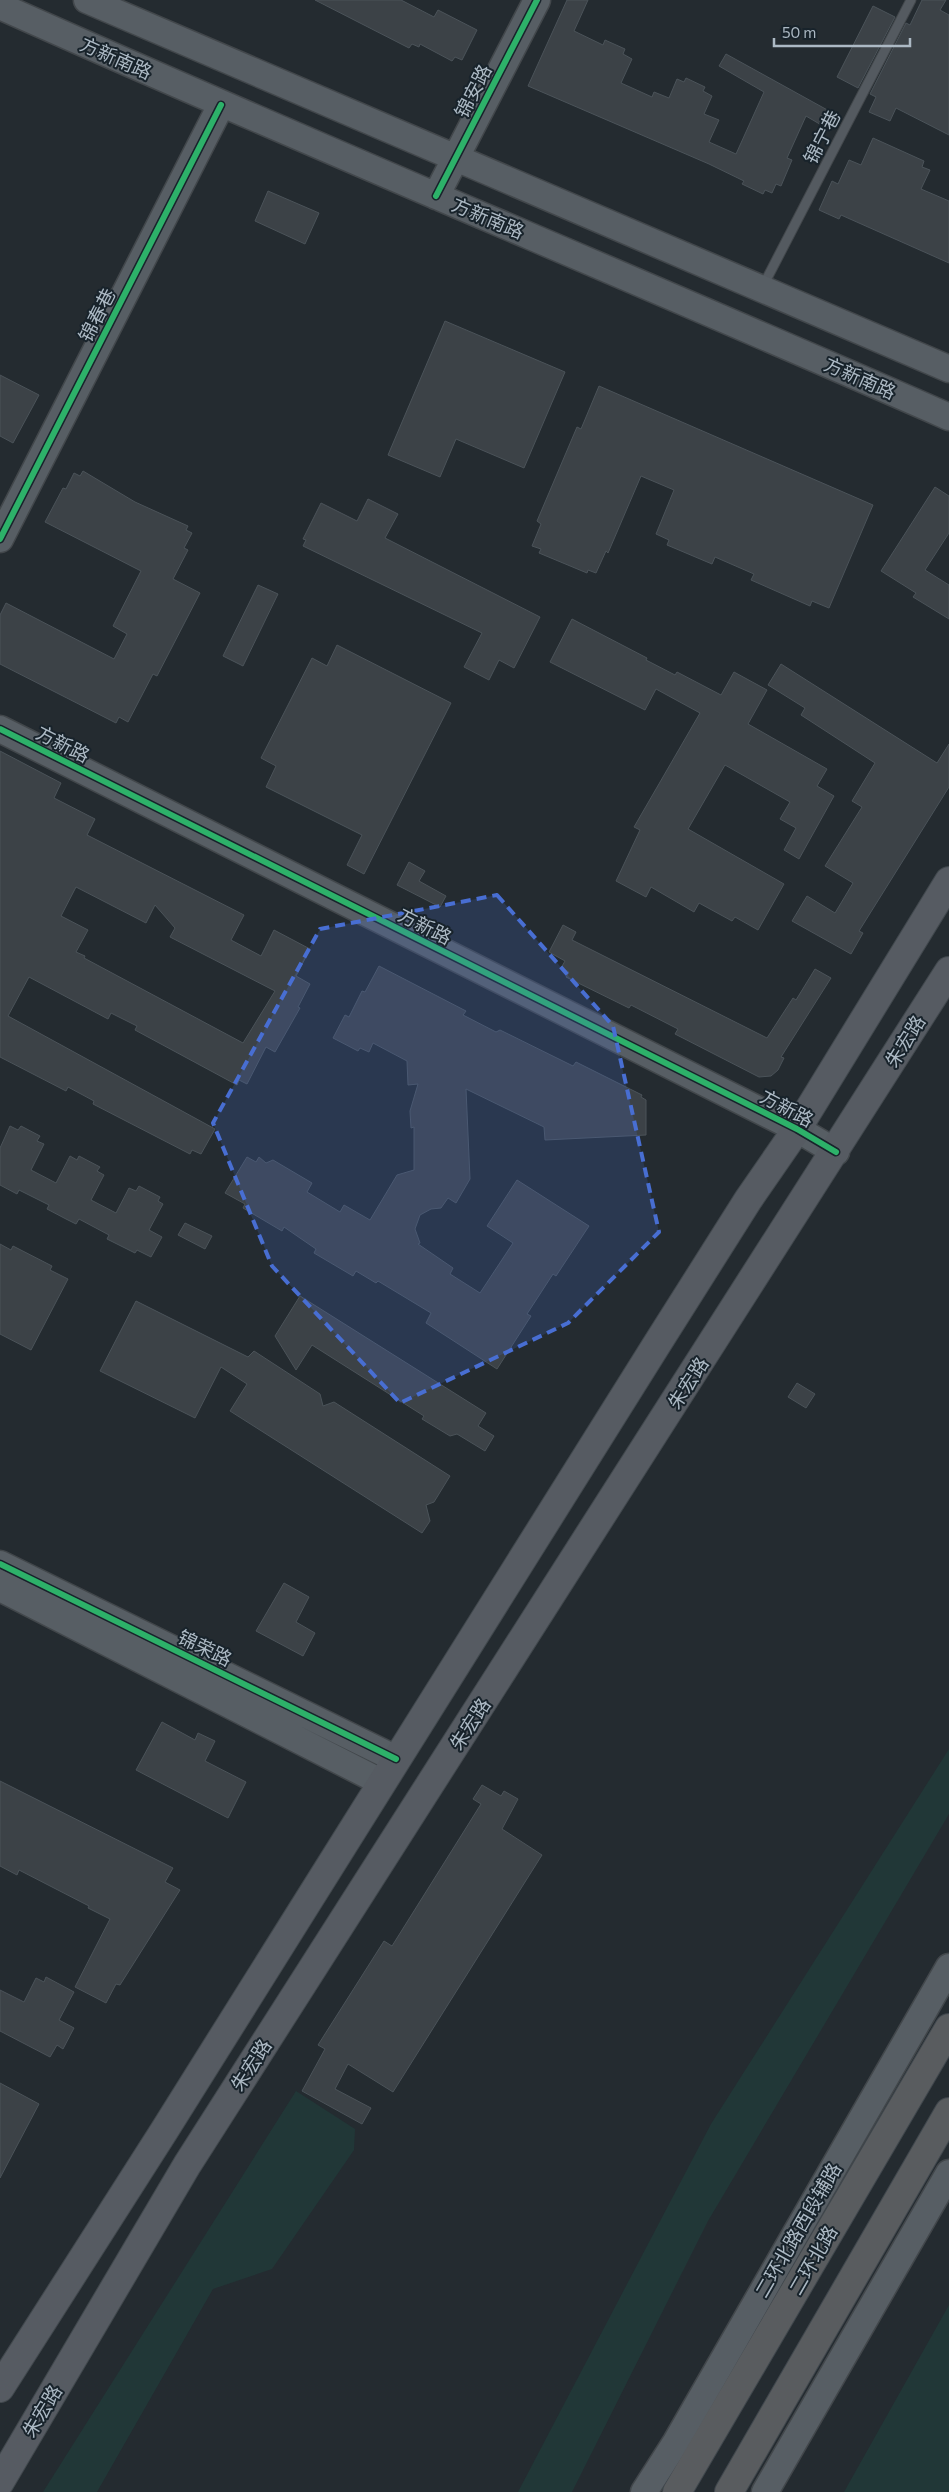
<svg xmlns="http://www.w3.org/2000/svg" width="949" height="2492" font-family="Commissioner,'Noto Sans SC',sans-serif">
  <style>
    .green { fill: #213737 }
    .building { fill: #3c4247; stroke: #4b5359; fill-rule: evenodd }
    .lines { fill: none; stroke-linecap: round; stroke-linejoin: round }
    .lane-casing { stroke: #42474b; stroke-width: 11 }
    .secondary-casing { stroke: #42474b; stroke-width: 29 }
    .primary-casing { stroke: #41484d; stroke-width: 30 }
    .highway-casing { stroke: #40474d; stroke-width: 30 }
    .lane { stroke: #545a60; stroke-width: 9 }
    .secondary { stroke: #575e64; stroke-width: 26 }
    .primary { stroke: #565b62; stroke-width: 28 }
    .highway { stroke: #595c5f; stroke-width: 28 }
    .cycleway-casing { stroke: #18232b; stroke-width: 9 }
    .cycleway { stroke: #2db169; stroke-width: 6 }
    .marked { fill: #486ed2; fill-opacity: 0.2; stroke: #486ed2; stroke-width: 4; stroke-dasharray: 10 6; stroke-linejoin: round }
    .labels { text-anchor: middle; stroke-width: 4; stroke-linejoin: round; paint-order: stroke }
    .street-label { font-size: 19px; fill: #acb9c4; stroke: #18232b }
  </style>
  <rect width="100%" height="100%" fill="#242b30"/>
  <!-- green -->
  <path class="green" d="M949 1749V1814L708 2221 572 2492H518L711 2124Z
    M296 2091 355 2129 354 2150 272 2269 213 2289 97 2492H43Z
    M949 2305V2492H844Z"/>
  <!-- building -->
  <path class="building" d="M315 0H401L434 17 438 10 477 30 462 60 455 57 452 61 420 44 419 47 412 44 409 48Z
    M567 0H588L574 31 603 45 605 40 625 49 623 54 632 59 621 83 652 97 654 92 669 98 677 79 684 82 686 78 705 87 703 91 712 96 704 114 719 120 709 142 736 154 764 92 719 66 726 54 831 112 823 126 806 116 787 158 792 160 781 186 776 184 772 193 765 190 763 194 742 184 744 181 709 164 528 86Z
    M922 0H946L940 10 949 15V135L896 108 890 121 869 112 876 97 870 94 906 23 910 25Z
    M873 6 895 17 858 88 837 77Z
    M873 138 924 161 922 167 930 170 921 189 949 201V263L841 215 839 219 819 210 832 181 838 184 849 160 861 165Z
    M268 191 319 213 305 244 255 221Z
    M445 321 565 372 524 468 456 439 440 477 388 455Z
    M0 375 39 395 13 443 0 436Z
    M599 386 873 505 829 608 812 601 810 606 751 580 754 574 715 557 712 564 667 545 669 540 656 534 674 490 641 476 608 553 606 551 596 573 588 570 587 573 539 553 541 549 532 546 541 524 537 521 577 427 581 429Z
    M83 471 135 502 188 526 186 530 192 533 184 548 188 550 173 579 200 593 157 676 153 674 128 722 119 717 116 723 0 664V615L6 603 114 659 127 634 113 626 141 571 45 522 63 488 66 489 74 473 80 476Z
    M935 487 949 496V533L925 570 949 585V619L913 597 916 593 881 571Z
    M368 499 398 514 385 538 540 617 514 668 499 660 489 680 464 667 482 633 303 546 306 540 303 539 321 503 357 521Z
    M258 585 278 594 243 666 223 656Z
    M572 619 647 658 646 660 675 675 677 672 721 695 734 672 767 690 748 724 827 769 817 786 834 796 799 859 784 850 796 828 780 819 790 802 725 765 688 829 784 884 758 930 735 917 732 921 699 903 694 912 651 887 646 897 616 881 640 830 634 827 700 713 656 689 645 710 550 662Z
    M337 645 451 703 364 874 347 865 362 835 266 787 276 766 261 758 312 658 327 666Z
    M781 664 937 763 949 744V787L859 931 863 933 851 954 792 921 807 896 835 913 853 883 825 866 862 807 852 801 875 763 801 715 805 708 768 685Z
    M0 751 61 783 54 798 95 819 87 835 244 915 231 940 261 956 274 930 310 949 296 976 310 984 298 1007 300 1008 275 1052 266 1047 247 1084 239 1080 237 1085 135 1030 137 1026 111 1013 108 1019 29 977 8 1016 215 1129 201 1154 192 1150 190 1154 93 1104 94 1101 68 1087 66 1091 0 1057ZM76 887 146 923 155 905 175 928 170 937 275 991 243 1043 84 958 85 956 76 952 88 930 61 916Z
    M409 862 425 871 419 881 446 896 440 907 397 885Z
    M563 925 576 932 572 940 767 1038 793 998 796 1000 815 969 831 978 781 1057 784 1058 778 1070 771 1076 759 1077 675 1034 678 1029 631 1005 629 1008 566 977 569 972 561 968 565 961 549 952Z
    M379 966 466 1011 463 1015 496 1032 500 1030 573 1066 576 1062 642 1095 641 1097 646 1100V1135L545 1140 544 1127 466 1089 470 1179 456 1203 448 1198 441 1208 431 1209 420 1215 415 1229 420 1243 418 1244 453 1268 450 1274 480 1293 513 1243 487 1226 517 1180 589 1226 556 1276 553 1274 527 1314 531 1316 497 1369 426 1323 431 1313 378 1281 376 1283 356 1271 353 1276 314 1253 316 1249 284 1227 282 1231 243 1208 245 1204 225 1193 247 1157 256 1162 259 1157 266 1163 273 1160 312 1183 307 1192 340 1212 344 1205 370 1220 397 1175 414 1170V1127L411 1128 410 1111 418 1084 408 1085 407 1061 373 1043 369 1052 360 1048 358 1051 333 1038 345 1015 349 1017 362 991 365 992Z
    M10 1126 18 1130 21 1126 40 1136 37 1141 44 1144 31 1170 56 1183 70 1156 77 1160 79 1156 100 1167 97 1171 104 1175 91 1200 116 1213 129 1188 136 1191 139 1186 160 1197 158 1201 163 1204 149 1230 162 1237 151 1257 137 1250 135 1253 107 1239 109 1235 79 1219 76 1224 66 1219 47 1209 49 1205 19 1190 17 1194 0 1185V1148Z
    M185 1223 212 1236 205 1249 178 1235Z
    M0 1244 11 1250 13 1246 52 1266 50 1270 68 1279 31 1350 0 1334Z
    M300 1296 486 1413 478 1426 494 1436 485 1451 457 1434 450 1436 422 1419 424 1416 312 1345 296 1370 275 1336Z
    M136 1301 248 1357 254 1351 320 1394 323 1406 334 1402 450 1476 434 1502 426 1505 430 1521 422 1533 230 1411 247 1384 221 1367 195 1418 100 1371Z
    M797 1383 815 1394 806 1408 788 1397Z
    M284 1583 309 1597 296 1622 315 1633 303 1656 256 1631Z
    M162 1722 195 1740 198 1733 215 1741 205 1761 246 1782 228 1818 136 1770Z
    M0 1781 173 1868 165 1882 180 1890 120 1985 116 1984 106 2003 75 1987 110 1919 88 1908 89 1906 19 1870 17 1875 0 1866Z
    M482 1785 501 1796 504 1791 518 1799 502 1829 542 1855 393 2092 348 2064 335 2089 371 2108 362 2124 302 2091 325 2049 318 2045 384 1941 392 1946 481 1804 473 1799Z
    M46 1977 74 1992 59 2020 74 2028 63 2049 57 2045 50 2057 0 2031V1990L24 2002 36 1978 44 1982Z
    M0 2083 39 2104 0 2178Z"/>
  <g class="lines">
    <!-- lane casing -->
    <g class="lane-casing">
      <path id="lane" d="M763 286 911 0"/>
    </g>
    <!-- secondary casing -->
    <g class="secondary-casing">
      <path id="secondary" d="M87 0 949 369
        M0 6C315 147 633 278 949 417
        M436 196 537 0
        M0 539 221 105
        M0 729 797 1129 836 1152
        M0 1564 396 1759
        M0 1588 381 1782
        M644 2492 676 2442 949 1967
        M765 2492 949 2173"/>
    </g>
    <!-- primary casing -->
    <g class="primary-casing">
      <path id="primary" d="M0 2388 164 2131 657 1344 748 1200 797 1129 949 881
        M0 2482 187 2165 949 971"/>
    </g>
    <!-- highway casing -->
    <g class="highway-casing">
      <path id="highway" d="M677 2492 949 2028
        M729 2492 949 2112"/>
    </g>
    <!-- lane -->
    <use href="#lane" class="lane"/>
    <!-- secondary -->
    <use href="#secondary" class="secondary"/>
    <!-- primary -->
    <use href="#primary" class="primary"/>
    <!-- highway -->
    <use href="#highway" class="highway"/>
    <!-- cycleway casing -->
    <g class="cycleway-casing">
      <path id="cycleway" d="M436 196 537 0
        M0 539 221 105
        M0 729 797 1129 836 1152
        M0 1564 396 1759"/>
    </g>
    <!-- cycleway -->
    <use href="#cycleway" class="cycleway"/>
  </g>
  <!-- marked area -->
  <path class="marked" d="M497 895 613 1026 659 1232 568 1323 400 1403 272 1266 213 1123 320 929Z"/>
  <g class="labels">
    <!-- street labels -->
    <g class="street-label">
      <text transform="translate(116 58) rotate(24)" y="7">方新南路</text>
      <text transform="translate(473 91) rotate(-63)" y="7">锦安路</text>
      <text transform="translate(822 137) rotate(-63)" y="7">锦宁巷</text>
      <text transform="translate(488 218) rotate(23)" y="7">方新南路</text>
      <text transform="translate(97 315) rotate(-63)" y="7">锦春巷</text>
      <text transform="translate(860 378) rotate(24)" y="7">方新南路</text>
      <text transform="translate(63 744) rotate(27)" y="7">方新路</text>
      <text transform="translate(425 926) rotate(27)" y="7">方新路</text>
      <text transform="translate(905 1041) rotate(-58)" y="7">朱宏路</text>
      <text transform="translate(787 1108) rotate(28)" y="7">方新路</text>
      <text transform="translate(688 1383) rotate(-57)" y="7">朱宏路</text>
      <text transform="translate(205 1648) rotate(26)" y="7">锦荣路</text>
      <text transform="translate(470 1724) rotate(-57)" y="7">朱宏路</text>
      <text transform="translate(251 2065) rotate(-57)" y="7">朱宏路</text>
      <text transform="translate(798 2230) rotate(-60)" y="7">二环北路西段辅路</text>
      <text transform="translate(813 2260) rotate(-60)" y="7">二环北路</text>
      <text transform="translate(42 2411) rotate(-59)" y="7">朱宏路</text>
    </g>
  </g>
  <!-- scale -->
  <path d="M774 38v8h136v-8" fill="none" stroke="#acb9c4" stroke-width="2.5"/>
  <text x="782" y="38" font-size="15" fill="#acb9c4" stroke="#18232b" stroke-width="4" paint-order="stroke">50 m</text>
</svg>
